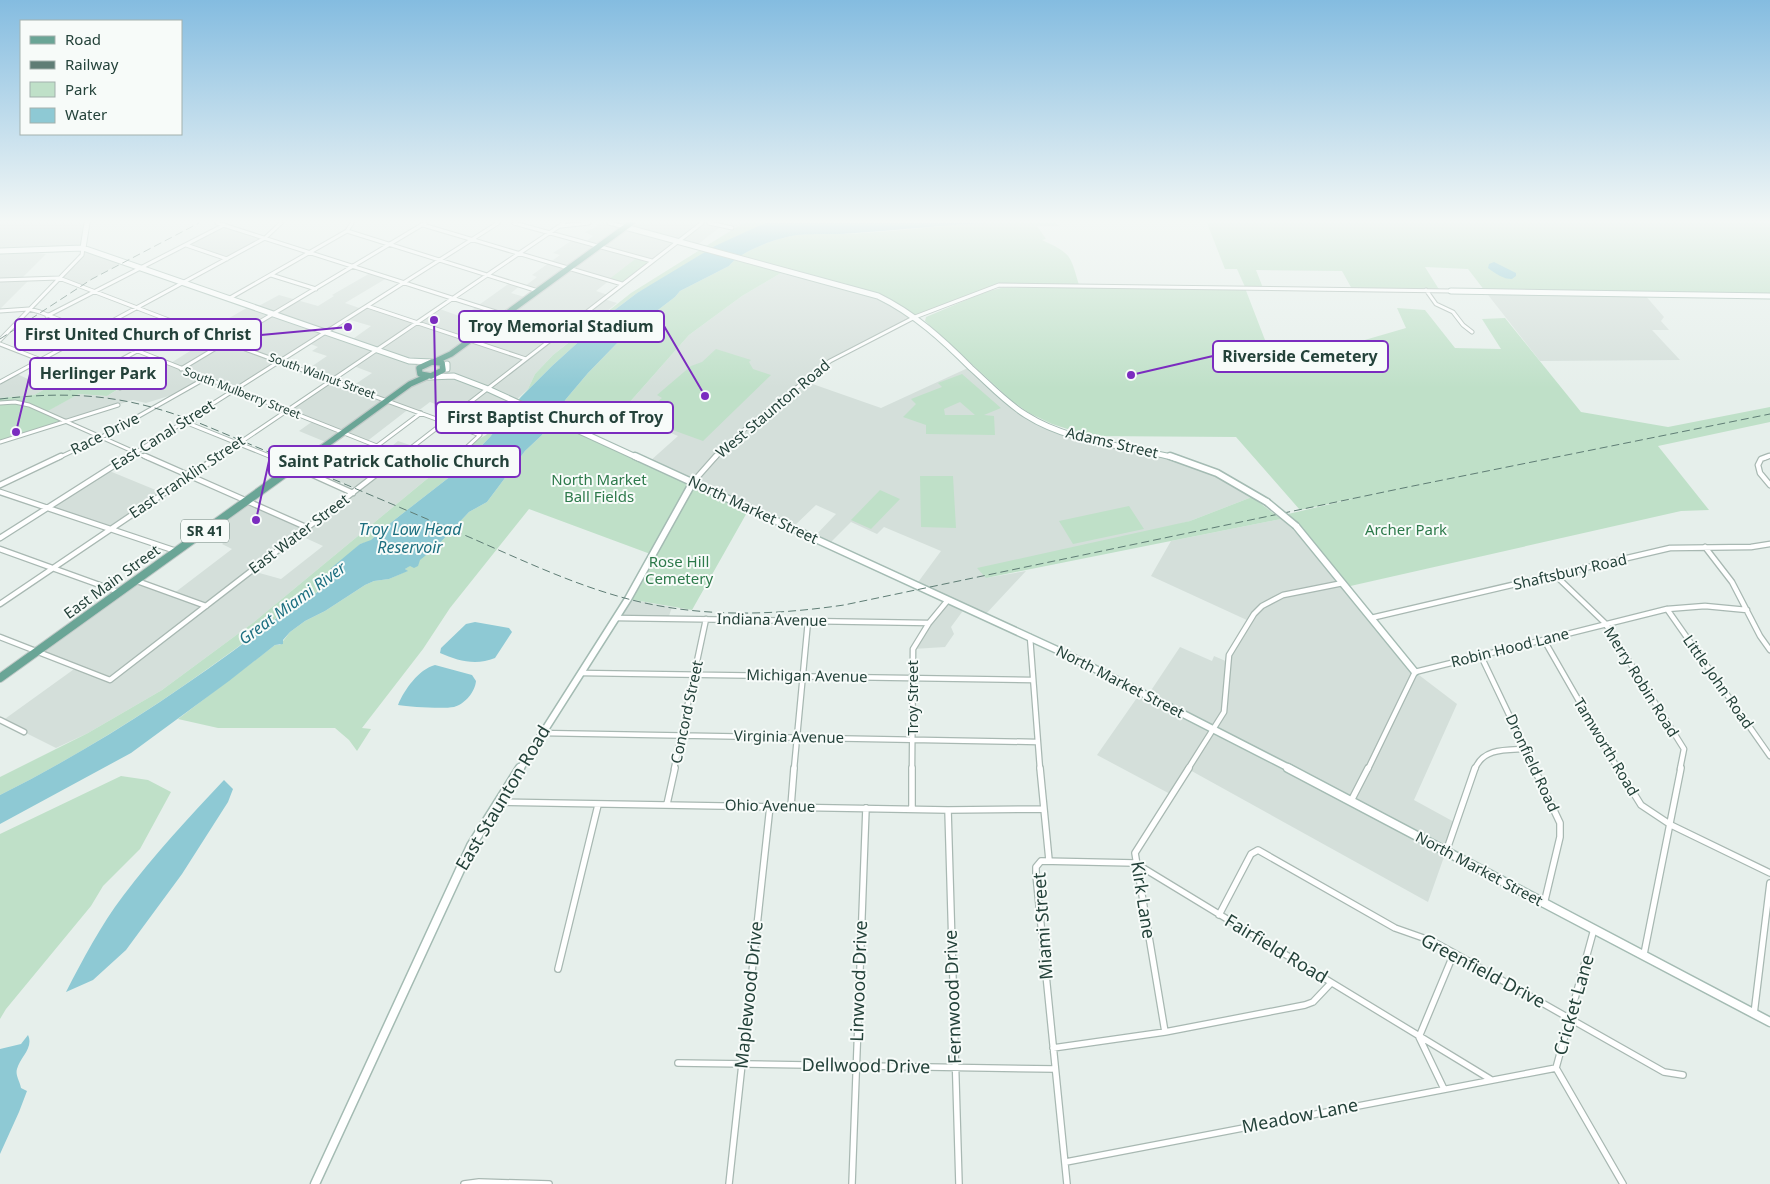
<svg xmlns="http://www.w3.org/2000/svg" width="1770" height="1184" font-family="'Noto Sans',sans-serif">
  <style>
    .built { fill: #d4dfda; fill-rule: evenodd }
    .green { fill: #bfe0c8; fill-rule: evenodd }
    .water { fill: #8ec9d4 }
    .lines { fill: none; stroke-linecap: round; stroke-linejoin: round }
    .street-far2-casing { stroke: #a8b8b2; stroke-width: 5 }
    .street-far1-casing { stroke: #a8b8b2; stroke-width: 7 }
    .street-casing { stroke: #a8b8b2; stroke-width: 8 }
    .secondary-far2-casing { stroke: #a4bbb3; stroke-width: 7 }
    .secondary-far1-casing { stroke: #a4bbb3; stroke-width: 9 }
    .secondary-casing { stroke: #a4bbb3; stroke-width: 11 }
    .primary-far1-casing { stroke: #c2cac8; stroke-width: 8 }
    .primary-casing { stroke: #c2cac8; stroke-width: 10 }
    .street-far2 { stroke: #fff; stroke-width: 3 }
    .street-far1 { stroke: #fff; stroke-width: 4.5 }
    .street { stroke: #fff; stroke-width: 5.5 }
    .secondary-far2 { stroke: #fff; stroke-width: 5 }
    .secondary-far1 { stroke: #fff; stroke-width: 6 }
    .secondary { stroke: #fff; stroke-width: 8 }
    .primary-far1 { stroke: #6aa596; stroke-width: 5.5 }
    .primary { stroke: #6aa596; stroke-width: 8 }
    .rail { stroke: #5f7d75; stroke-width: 1; stroke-dasharray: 8 4; stroke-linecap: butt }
    .secondary-bridge-casing { stroke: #a4bbb3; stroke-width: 9; stroke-linecap: butt }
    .secondary-bridge { stroke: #fff; stroke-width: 6 }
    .labels { text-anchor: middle; stroke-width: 4; stroke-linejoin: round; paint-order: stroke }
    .far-street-label { font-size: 12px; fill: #24423a; stroke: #f7fbf9 }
    .shield { fill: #f7fbf9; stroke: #637a73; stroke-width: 1 }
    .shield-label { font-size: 14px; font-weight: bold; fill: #24423a }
    .street-label { font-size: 15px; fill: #24423a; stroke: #f7fbf9 }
    .park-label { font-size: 15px; fill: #2d7a4b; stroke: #f7fbf9 }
    .water-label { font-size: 16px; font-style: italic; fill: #1c6f80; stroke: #f7fbf9 }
    .near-street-label { font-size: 18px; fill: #24423a; stroke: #f7fbf9 }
    .leader { fill: none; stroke: #7b2cbf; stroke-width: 2 }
    .callout-dot { fill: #7b2cbf; stroke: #f7fbf9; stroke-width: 2 }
    .callout { fill: #f7fbf9; stroke: #7b2cbf; stroke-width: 2 }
    .callout-label { font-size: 16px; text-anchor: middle; font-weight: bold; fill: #24423a }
  </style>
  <rect width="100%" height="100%" fill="#e6efeb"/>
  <!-- built -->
  <path class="built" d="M0 223H87L83 248 124 261 80 286 59 278 82 255V249L37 254H46L21 279H30L0 309Z
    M597 223H743L732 228 721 226 696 246 678 241 652 261 610 280 596 291 608 295 604 299 617 303 553 355 535 374 528 389 515 401 508 398 488 414 466 406 457 413 430 402 418 411 410 408 366 442 343 433 328 443 299 431 313 421 287 409 329 380 305 371 327 356 312 351 318 347 308 343 235 389 206 378 185 391 146 403 133 400 65 421 45 412 79 394 107 396 163 363 169 364 213 337 209 335 229 323 224 321 250 306 255 308 279 295 318 306 334 296 332 295 372 272 387 278 345 303 362 309 367 306 415 322 437 308 462 317 511 282 521 285 511 293 528 298 537 291 525 286 537 277 532 275 560 255 553 253 574 239 585 242 593 236 585 232 598 226ZM347 319 371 326 350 341 326 332ZM351 365 372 373 351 387 330 380Z
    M224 225 265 238 227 259 186 245Z
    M786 270 860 290 915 317 841 354 804 381 881 408 970 367 1013 407 1057 430 1153 452 1242 485 1244 493 1252 497 1190 521 986 578 1026 571 984 616 965 608 951 627 954 634 945 647 913 649 948 600 916 585 941 551 884 527 877 534 851 522 828 545 813 538 836 514 816 505 791 529 649 462 678 436 621 412 689 335 742 296Z
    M1485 291 1644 294 1664 317 1661 321 1669 330H1652L1680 360 1540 361Z
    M15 373 47 388 34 395 0 398V382Z
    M398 441 413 446 388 466 413 476 427 465 439 469 254 622 162 690 88 733 56 748 2 721 77 667 39 651 137 581 173 594 232 549 222 544 230 537 210 528 248 501 308 528 357 489 298 464 311 455 342 467 354 459 363 462 381 447 387 450ZM299 535 323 546 281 579 252 571Z
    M107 470 163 493 110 529 47 508Z
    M1281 519 1322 556 1415 672 1457 704 1414 800 1456 823 1428 902 1188 769 1172 795 1097 755 1141 692 1148 695 1180 647 1212 661 1214 656 1228 662 1249 621 1151 576 1171 541Z
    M628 599 672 607 668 619 616 618Z"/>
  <!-- green -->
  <path class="green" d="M743 223H765L637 293 608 315 552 366 521 397 490 437 456 472 393 521 371 541 360 544 337 568 336 575 328 584 308 599 302 598C207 673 108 741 0 795V777L88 733 162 690 254 622 439 469 479 439 486 435 528 389 535 374 553 355 631 293Z
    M981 223H1055L1060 226H1037L1046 239 1042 240C1072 254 1070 255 1079 285L1245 287 1237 269H1225L1207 223H1770V296L1485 291 1468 269 1425 267 1440 291 1352 289 1342 271 1256 270 1263 288H1245L1270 353 1351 344 1406 328 1397 308 1425 310 1455 348 1501 349 1482 319 1505 318 1581 412 1668 427 1770 407V422L1658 446 1709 510 1681 511 1346 587 1304 536V529L1288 514 1365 496 1300 510 1236 437 1089 436 1052 424 1029 413 1012 401 925 321 926 317 985 292 1001 288 1079 287 1010 284 990 287 915 317 892 302 786 270 742 296 689 335 621 412 590 436 749 509 692 610 628 599 653 555 529 509 450 608 423 649 362 728 371 729 357 751 349 740 335 728H218L178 719 275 645H280L290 632 305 621 325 611 365 585 374 581 389 579 407 571 405 569 437 546 469 512 487 502 525 451 542 435 566 399 588 373 624 336 675 297 680 291 729 266C740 251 779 237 798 235 814 233 831 234 847 234 892 232 936 226 981 223Z
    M638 257 652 261 622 284 608 280Z
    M716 349 751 360 749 362 753 369 771 375 703 441 645 420 644 413 662 398 657 395 691 366 702 362Z
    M962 374 1001 408 984 415 994 416 995 435 926 434V425L903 417 916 404 911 399 942 387 938 383ZM960 402 975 415H945L944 409Z
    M92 375 120 388 107 396 79 394 46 412 65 421 0 442V398L34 395 47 388C64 393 78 383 92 375Z
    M920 476H953L956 528 921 527Z
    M880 490 900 499 871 529 851 520Z
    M1252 497 1281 519 986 578 977 568 1190 521Z
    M1129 506 1144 529 1073 544 1059 521Z
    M121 776 148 780 171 792 140 849 103 886 91 906 6 1009 0 1019V834Z"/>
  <!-- water -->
  <path class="water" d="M765 223H988C944 225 899 230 855 233 836 235 816 233 798 235 779 237 740 251 729 266L680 291 675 297 624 336 588 373 566 399 542 435 525 451 487 502 469 512 437 546 420 560 418 566 414 568 410 566 405 569 408 571 389 579 374 581 365 585 325 611 305 621 290 632 283 640V644L275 645 229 681 131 753 0 824V795C108 741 207 673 303 598L308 599 319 591V588L328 584 338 570 330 569 360 544 371 540 393 521 456 472 490 437 521 397 552 366 608 315 637 293 715 246Z
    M1494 262 1516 273V276L1512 279C1503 279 1496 274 1488 268L1489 264Z
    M475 622 509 628 512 632 495 658C476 666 458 661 440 653L441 648 466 624Z
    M435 665 472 675 476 681C475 692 465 704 454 707 443 709 410 707 398 705 404 690 419 669 435 665Z
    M224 780 233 789 228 802 182 874 126 950 93 980 66 992C83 959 101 925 123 896 154 855 189 817 224 780Z
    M28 1035C34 1048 20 1057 17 1069 15 1075 20 1082 21 1088L27 1091 19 1112 0 1154V1049L21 1044Z"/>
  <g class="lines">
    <!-- street-far2 casing -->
    <g class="street-far2-casing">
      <path id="street-far2" d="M217 223 505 315
        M514 223 652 261
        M609 223 625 227
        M709 223 732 228
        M423 225 622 284
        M561 226 589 223
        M347 231 538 291
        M186 245 227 259
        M271 275 316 289
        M0 280 59 278 226 342 480 435 455 458
        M1426 290 1436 304 1453 312 1463 325 1472 332
        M230 298 347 231 352 223
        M367 306 526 359
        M0 311 29 309 40 312 407 458
        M47 316 224 225
        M0 340 82 255 83 248
        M0 344 87 378
        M181 369 425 223
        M0 382 265 238 281 223
        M70 388 184 325
        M120 388 163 363
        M0 403 15 402 29 405 148 458
        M185 422 274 458
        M0 442 118 405
        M377 446 421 413
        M278 452 293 458
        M58 458 100 438 206 378
        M127 458 498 223
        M217 458 564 223
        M398 458 702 223
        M715 458 744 430 830 361 915 317 999 285 1451 291
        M1765 458 1770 456"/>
    </g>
    <!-- street-far1 casing -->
    <g class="street-far1-casing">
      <path id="street-far1" d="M145 456 308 528
        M271 456 353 493
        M290 456 302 461
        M404 456C428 466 435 476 457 456
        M1769 456 1761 459 1758 465 1760 473 1770 485
        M693 482 716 456
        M0 485 61 456
        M0 492 176 551
        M0 538 129 456
        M1705 547 1732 582 1760 636 1770 650
        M0 549 119 592
        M1555 575 1605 623 1684 749 1680 769
        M137 581 206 606
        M0 604 219 456
        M1667 609 1770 756
        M616 618 929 623
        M1371 618 1670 548 1751 547 1770 544
        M0 637 110 680 400 456
        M1030 637 1040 769
        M1544 640 1618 769
        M1481 656 1535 769
        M581 673 1032 680
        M0 720 24 732
        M541 733 1037 742
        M674 769 706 619
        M794 769 808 621
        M912 769 913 649 929 623 948 600
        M1188 769 1224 712 1229 655 1254 614 1262 606 1283 595 1343 583
        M1368 769 1415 672 1667 609 1705 606 1747 610
        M1475 769C1483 748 1506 750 1525 749"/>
    </g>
    <!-- street casing -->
    <g class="street-casing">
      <path id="street" d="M1040 768 1049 860
        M1534 768 1560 823V837L1544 904
        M1618 768 1641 805 1671 825 1770 873
        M1351 801 1368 768
        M500 802 948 810 1043 809
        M667 804 675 768
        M791 806 794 768
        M912 809V768
        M948 810 959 1184
        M1446 852 1475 768
        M1219 915 1251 854 1258 850 1395 928 1432 941 1454 953 1664 1072 1683 1075
        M1594 929 1556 1068 1623 1184
        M1644 954 1681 768
        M558 969 598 805
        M1754 1014 1770 883
        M1165 1032 1135 853 1189 768
        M1053 1048 1165 1032 1305 1005 1313 1002 1331 983
        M678 1063 1055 1069
        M1444 1089 1419 1037 1454 953
        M1066 1162 1556 1068
        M464 1184 479 1182 549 1184
        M729 1184 770 806
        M852 1184 866 808
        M1067 1184 1036 875V867L1041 861 1135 863 1490 1079"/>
    </g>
    <!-- secondary-far2 casing -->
    <g class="secondary-far2-casing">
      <path id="secondary-far2" d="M625 227 878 296C915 314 943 340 971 368 989 384 1005 402 1026 415 1070 443 1126 445 1175 458
        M83 248 87 223
        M0 251 83 248 409 361 432 362
        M1451 291 1770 296
        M447 364V369
        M429 377 454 376 488 389 638 458"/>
    </g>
    <!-- secondary-far1 casing -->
    <g class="secondary-far1-casing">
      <path id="secondary-far1" d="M635 456 1068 655 1291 769
        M1170 456 1217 473 1267 502
        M1296 526 1415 672
        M520 769 628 599 693 482"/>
    </g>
    <!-- secondary casing -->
    <g class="secondary-casing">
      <path id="secondary" d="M1288 768 1770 1022
        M315 1184 471 846 520 768"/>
    </g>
    <!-- primary-far1 casing -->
    <g class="primary-far1-casing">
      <path id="primary-far1" d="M432 362 442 363 443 370 431 376 420 374 419 368Z
        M434 362 451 354 631 223
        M308 458 410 384 428 376"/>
    </g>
    <!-- primary casing -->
    <g class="primary-casing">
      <path id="primary" d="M0 678 309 456"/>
    </g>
    <!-- street-far2 -->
    <use href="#street-far2" class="street-far2"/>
    <!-- street-far1 -->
    <use href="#street-far1" class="street-far1"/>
    <!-- street -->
    <use href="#street" class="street"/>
    <!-- secondary-far2 -->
    <use href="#secondary-far2" class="secondary-far2"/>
    <!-- secondary-far1 -->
    <use href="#secondary-far1" class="secondary-far1"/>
    <!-- secondary -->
    <use href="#secondary" class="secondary"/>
    <!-- primary-far1 -->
    <use href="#primary-far1" class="primary-far1"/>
    <!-- primary -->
    <use href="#primary" class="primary"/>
    <!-- rail -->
    <path class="rail" d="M0 339 92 279 199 223
      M0 399C77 390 132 396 204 425 290 461 376 497 462 534 525 561 591 594 660 606 721 617 783 614 844 605L1408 487 1770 414"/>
    <!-- secondary-bridge casing -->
    <g class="secondary-bridge-casing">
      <path id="secondary-bridge" d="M1267 502 1296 526"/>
    </g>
    <!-- secondary-bridge -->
    <use href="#secondary-bridge" class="secondary-bridge"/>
  </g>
  <!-- sky -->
  <linearGradient id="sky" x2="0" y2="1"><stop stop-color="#84bce0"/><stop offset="0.57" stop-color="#f4f8f6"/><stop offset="1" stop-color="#f4f8f6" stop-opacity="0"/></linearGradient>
  <rect width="1770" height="388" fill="url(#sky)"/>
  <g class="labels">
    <!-- far-street labels -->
    <g class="far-street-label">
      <text transform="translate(322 376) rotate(20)" y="4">South Walnut Street</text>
      <text transform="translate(242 393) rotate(21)" y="4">South Mulberry Street</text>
    </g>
    <!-- shield labels -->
    <rect class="shield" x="181" y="519.5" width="48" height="23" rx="4"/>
    <g class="shield-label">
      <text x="205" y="536">SR 41</text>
    </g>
    <!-- street labels -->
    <g class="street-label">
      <text transform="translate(773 409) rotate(-40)" y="5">West Staunton Road</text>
      <text transform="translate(105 434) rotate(-27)" y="5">Race Drive</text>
      <text transform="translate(163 435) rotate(-32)" y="5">East Canal Street</text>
      <text transform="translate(1112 443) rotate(13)" y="5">Adams Street</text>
      <text transform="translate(187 477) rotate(-34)" y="5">East Franklin Street</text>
      <text transform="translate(753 510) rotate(25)" y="5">North Market Street</text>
      <text transform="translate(299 534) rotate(-37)" y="5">East Water Street</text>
      <text transform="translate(1570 572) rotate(-13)" y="5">Shaftsbury Road</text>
      <text transform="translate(112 582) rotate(-36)" y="5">East Main Street</text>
      <text transform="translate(772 620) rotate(1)" y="5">Indiana Avenue</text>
      <text transform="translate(1510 648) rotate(-14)" y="5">Robin Hood Lane</text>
      <text transform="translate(807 676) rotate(1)" y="5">Michigan Avenue</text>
      <text transform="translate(1120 682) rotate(27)" y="5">North Market Street</text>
      <text transform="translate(1641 682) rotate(58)" y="5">Merry Robin Road</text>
      <text transform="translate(1718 682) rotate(55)" y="5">Little John Road</text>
      <text transform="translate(913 698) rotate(-90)" y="5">Troy Street</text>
      <text transform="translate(687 712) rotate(-78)" y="5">Concord Street</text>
      <text transform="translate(789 737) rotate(1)" y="5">Virginia Avenue</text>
      <text transform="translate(1606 747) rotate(59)" y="5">Tamworth Road</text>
      <text transform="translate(1532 763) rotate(65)" y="5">Dronfield Road</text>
      <text transform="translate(770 806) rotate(1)" y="5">Ohio Avenue</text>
      <text transform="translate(1479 869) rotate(28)" y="5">North Market Street</text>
    </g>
    <!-- park labels -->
    <g class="park-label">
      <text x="599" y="485">North Market<tspan x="599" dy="17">Ball Fields</tspan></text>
      <text x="1406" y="535">Archer Park</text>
      <text x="679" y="567">Rose Hill<tspan x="679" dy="17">Cemetery</tspan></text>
    </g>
    <!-- water labels -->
    <g class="water-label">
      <text x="410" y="535">Troy Low Head<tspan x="410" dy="18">Reservoir</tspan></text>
      <text transform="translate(292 603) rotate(-36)" y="6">Great Miami River</text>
    </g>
    <!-- near-street labels -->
    <g class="near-street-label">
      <text transform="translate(503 798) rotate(-59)" y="6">East Staunton Road</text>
      <text transform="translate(1143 900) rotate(81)" y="6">Kirk Lane</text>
      <text transform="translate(1043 926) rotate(-94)" y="6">Miami Street</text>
      <text transform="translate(1276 949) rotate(31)" y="6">Fairfield Road</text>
      <text transform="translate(1483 971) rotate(28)" y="6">Greenfield Drive</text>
      <text transform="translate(859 981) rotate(-88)" y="6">Linwood Drive</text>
      <text transform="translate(749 995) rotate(-84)" y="6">Maplewood Drive</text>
      <text transform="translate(953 997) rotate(-92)" y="6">Fernwood Drive</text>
      <text transform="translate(1574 1005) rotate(-74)" y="6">Cricket Lane</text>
      <text transform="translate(866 1066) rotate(1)" y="6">Dellwood Drive</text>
      <text transform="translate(1300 1116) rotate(-11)" y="6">Meadow Lane</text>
    </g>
  </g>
  <!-- callouts -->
  <path class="leader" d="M705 396L664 326M348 327L261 335M1131 375L1213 356M16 432L30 374M434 320L436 418M256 520L269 461"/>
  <g class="callout-dot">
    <circle cx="705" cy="396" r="5"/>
    <circle cx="348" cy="327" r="5"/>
    <circle cx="1131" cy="375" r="5"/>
    <circle cx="16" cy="432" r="5"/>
    <circle cx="434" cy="320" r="5"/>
    <circle cx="256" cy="520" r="5"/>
  </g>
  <g class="callout">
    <rect x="459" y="311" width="205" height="31" rx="5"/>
    <rect x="15" y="319" width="246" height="31" rx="5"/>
    <rect x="1213" y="341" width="175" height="31" rx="5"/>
    <rect x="30" y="358" width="136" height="31" rx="5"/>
    <rect x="436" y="402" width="237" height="31" rx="5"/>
    <rect x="269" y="446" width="251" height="31" rx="5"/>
  </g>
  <g class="callout-label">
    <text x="561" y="332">Troy Memorial Stadium</text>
    <text x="138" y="340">First United Church of Christ</text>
    <text x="1300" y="362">Riverside Cemetery</text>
    <text x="98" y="379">Herlinger Park</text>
    <text x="555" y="423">First Baptist Church of Troy</text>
    <text x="394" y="467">Saint Patrick Catholic Church</text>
  </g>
  <!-- legend -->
  <rect x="20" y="20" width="162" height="115" fill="#f7fbf9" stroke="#a3b1ad"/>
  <rect x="30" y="36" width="25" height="8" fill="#6aa596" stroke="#a3b1ad"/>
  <text x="65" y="45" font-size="15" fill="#24423a">Road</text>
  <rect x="30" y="61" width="25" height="8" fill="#5f7d75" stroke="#a3b1ad"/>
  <text x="65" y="70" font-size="15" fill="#24423a">Railway</text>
  <rect x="30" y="82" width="25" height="15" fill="#bfe0c8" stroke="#a3b1ad"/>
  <text x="65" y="95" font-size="15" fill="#24423a">Park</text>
  <rect x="30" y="108" width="25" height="15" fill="#8ec9d4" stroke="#a3b1ad"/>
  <text x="65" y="120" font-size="15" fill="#24423a">Water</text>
</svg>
